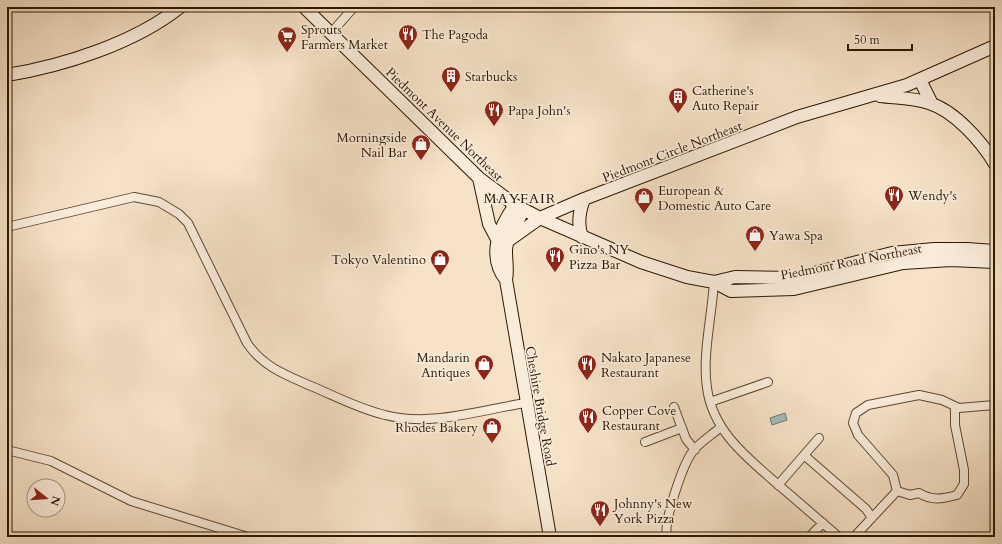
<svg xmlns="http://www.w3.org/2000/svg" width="1002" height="544" font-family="Cardo,serif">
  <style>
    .water { fill: #9ebdbb; stroke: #707b70 }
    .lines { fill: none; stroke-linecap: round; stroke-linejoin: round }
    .street-casing { stroke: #5e4a32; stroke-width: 10 }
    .secondary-casing { stroke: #2c1800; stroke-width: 14 }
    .street { stroke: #f9ecdb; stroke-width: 8 }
    .secondary { stroke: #f9ecdb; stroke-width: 12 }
    .labels { text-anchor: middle; stroke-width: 3.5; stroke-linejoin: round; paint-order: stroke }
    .poi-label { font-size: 13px; fill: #2c1800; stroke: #f9ecdb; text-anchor: start }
    .street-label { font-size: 13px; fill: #2c1800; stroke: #f9ecdb }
    .neighbourhood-label { font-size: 14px; letter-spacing: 1px; fill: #2c1800; stroke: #f9ecdb }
  </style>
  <rect width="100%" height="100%" fill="#f6e2c7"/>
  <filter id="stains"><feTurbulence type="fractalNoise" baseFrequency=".005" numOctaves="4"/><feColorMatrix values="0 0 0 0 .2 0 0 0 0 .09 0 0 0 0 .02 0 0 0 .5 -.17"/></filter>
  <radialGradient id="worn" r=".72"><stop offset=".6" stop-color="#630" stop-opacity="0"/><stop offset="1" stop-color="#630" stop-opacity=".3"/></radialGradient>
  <!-- water -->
  <path class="water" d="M785 413 787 420 772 425 770 418Z"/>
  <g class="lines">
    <!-- street casing -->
    <g class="street-casing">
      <path id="street" d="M331 33 354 7
        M7 227 134 197 159 202 179 214 188 223 247 343C263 367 286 375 311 386 335 396 359 409 385 415 431 427 480 410 526 403
        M714 282C712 315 702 356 707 388 713 433 750 460 782 488 801 504 820 521 839 537
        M995 389V424
        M710 402 768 382
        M674 407 686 439 695 450
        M955 407V425L964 470V484L957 495C942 499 932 501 919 493L910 495 897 491 893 475 858 435 853 423 856 413 868 405 919 395 942 400 959 408 994 405
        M645 442 682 428
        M7 450 51 461 131 501 248 537
        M805 456 866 509 872 518
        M778 485 819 438
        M667 537C663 522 683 464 693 451 700 442 713 434 721 427
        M809 537 823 523
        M854 537 897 491"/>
    </g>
    <!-- secondary casing -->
    <g class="secondary-casing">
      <path id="secondary" d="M304 7 479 178 515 205 540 218 641 262 687 277 714 282 731 291 794 289 903 263 951 260 995 262
        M7 75C63 66 135 43 180 7
        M920 80 932 104
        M880 96C897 98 913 98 929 103 955 111 982 142 995 164
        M479 178 489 224 498 241
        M524 210C517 222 506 237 506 251 506 262 508 270 506 280L550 537
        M582 237C577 224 579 212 584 199
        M509 240 540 218 584 199 797 117 907 85 995 46
        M506 280C487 256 499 227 515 205
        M714 282 735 277 795 278 892 253 934 249H967L995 251"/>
    </g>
    <!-- street -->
    <use href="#street" class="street"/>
    <!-- secondary -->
    <use href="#secondary" class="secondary"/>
  </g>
  <!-- icons -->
  <defs>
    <g id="restaurant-pin" transform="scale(1)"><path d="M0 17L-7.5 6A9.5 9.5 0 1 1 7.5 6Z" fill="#8f2418" stroke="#f9ecdb"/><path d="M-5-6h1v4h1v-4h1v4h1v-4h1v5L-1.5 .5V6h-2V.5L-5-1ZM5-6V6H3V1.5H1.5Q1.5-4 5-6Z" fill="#fff"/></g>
    <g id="supermarket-pin" transform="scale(1)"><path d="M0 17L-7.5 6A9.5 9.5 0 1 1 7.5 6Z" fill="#8f2418" stroke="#f9ecdb"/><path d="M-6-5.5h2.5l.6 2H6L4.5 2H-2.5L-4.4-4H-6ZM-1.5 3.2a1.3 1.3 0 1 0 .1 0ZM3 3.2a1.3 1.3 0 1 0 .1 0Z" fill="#fff"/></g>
    <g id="building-pin" transform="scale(1)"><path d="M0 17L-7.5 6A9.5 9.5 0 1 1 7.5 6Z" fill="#8f2418" stroke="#f9ecdb"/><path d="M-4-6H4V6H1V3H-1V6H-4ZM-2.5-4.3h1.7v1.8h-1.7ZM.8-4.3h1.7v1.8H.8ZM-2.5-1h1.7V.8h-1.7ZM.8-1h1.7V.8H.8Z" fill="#fff"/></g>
    <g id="shop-pin" transform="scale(1)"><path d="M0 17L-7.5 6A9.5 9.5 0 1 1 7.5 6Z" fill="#8f2418" stroke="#f9ecdb"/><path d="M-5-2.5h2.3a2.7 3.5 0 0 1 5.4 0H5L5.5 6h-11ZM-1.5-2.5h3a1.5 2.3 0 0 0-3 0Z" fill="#fff"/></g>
  </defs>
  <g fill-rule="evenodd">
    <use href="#restaurant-pin" x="408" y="34"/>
    <use href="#supermarket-pin" x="287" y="36"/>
    <use href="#building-pin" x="451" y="76"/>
    <use href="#building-pin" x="678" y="97"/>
    <use href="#restaurant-pin" x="494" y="110"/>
    <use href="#shop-pin" x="421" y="144"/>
    <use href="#restaurant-pin" x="894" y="195"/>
    <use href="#shop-pin" x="644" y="197"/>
    <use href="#shop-pin" x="755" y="235"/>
    <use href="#restaurant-pin" x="555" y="256"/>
    <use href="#shop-pin" x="440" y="259"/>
    <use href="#shop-pin" x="484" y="364"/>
    <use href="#restaurant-pin" x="587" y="364"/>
    <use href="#restaurant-pin" x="588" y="417"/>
    <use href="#shop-pin" x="492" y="427"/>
    <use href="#restaurant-pin" x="600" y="510"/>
  </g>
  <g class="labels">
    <!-- poi labels -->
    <g class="poi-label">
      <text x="301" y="34">Sprouts<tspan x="301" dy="15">Farmers Market</tspan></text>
      <text x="422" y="39">The Pagoda</text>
      <text x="465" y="81">Starbucks</text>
      <text x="692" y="95">Catherine's<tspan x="692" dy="15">Auto Repair</tspan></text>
      <text x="508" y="115">Papa John's</text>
      <text x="407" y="142" text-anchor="end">Morningside<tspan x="407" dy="15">Nail Bar</tspan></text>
      <text x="658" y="195">European &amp;<tspan x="658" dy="15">Domestic Auto Care</tspan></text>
      <text x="908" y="200">Wendy's</text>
      <text x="769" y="240">Yawa Spa</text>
      <text x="569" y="254">Gino's NY<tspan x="569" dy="15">Pizza Bar</tspan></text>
      <text x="426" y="264" text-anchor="end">Tokyo Valentino</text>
      <text x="470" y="362" text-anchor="end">Mandarin<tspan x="470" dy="15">Antiques</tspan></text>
      <text x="601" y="362">Nakato Japanese<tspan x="601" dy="15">Restaurant</tspan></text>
      <text x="602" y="415">Copper Cove<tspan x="602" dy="15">Restaurant</tspan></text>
      <text x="478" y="432" text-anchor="end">Rhodes Bakery</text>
      <text x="614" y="508">Johnny's New<tspan x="614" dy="15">York Pizza</tspan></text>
    </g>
    <!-- street labels -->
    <g class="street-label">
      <text transform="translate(445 124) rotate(44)" y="5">Piedmont Avenue Northeast</text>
      <text transform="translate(672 151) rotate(-21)" y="5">Piedmont Circle Northeast</text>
      <text transform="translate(851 261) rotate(-11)" y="5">Piedmont Road Northeast</text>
      <text transform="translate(541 406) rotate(80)" y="5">Cheshire Bridge Road</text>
    </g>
    <!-- neighbourhood labels -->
    <g class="neighbourhood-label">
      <text x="520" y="203">MAYFAIR</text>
    </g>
  </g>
  <!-- margin -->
  <rect width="1002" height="544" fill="none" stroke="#f6e2c7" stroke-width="24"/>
  <rect x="8" y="8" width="986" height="528" fill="none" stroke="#2c1800" stroke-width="2"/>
  <rect x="12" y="12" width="978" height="520" fill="none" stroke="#2c1800"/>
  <!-- north arrow -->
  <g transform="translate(46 498) rotate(107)"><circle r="19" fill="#f9ecdb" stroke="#a79783"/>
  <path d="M0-3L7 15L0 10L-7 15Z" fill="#8f2418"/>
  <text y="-6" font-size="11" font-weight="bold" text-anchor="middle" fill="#2c1800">N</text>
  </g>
  <!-- scale -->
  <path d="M848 44v6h64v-6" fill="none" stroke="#2c1800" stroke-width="2"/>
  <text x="854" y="44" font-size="12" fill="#2c1800" stroke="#f9ecdb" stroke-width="3" paint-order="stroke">50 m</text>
  <rect width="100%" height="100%" filter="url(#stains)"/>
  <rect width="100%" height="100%" fill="url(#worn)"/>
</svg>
